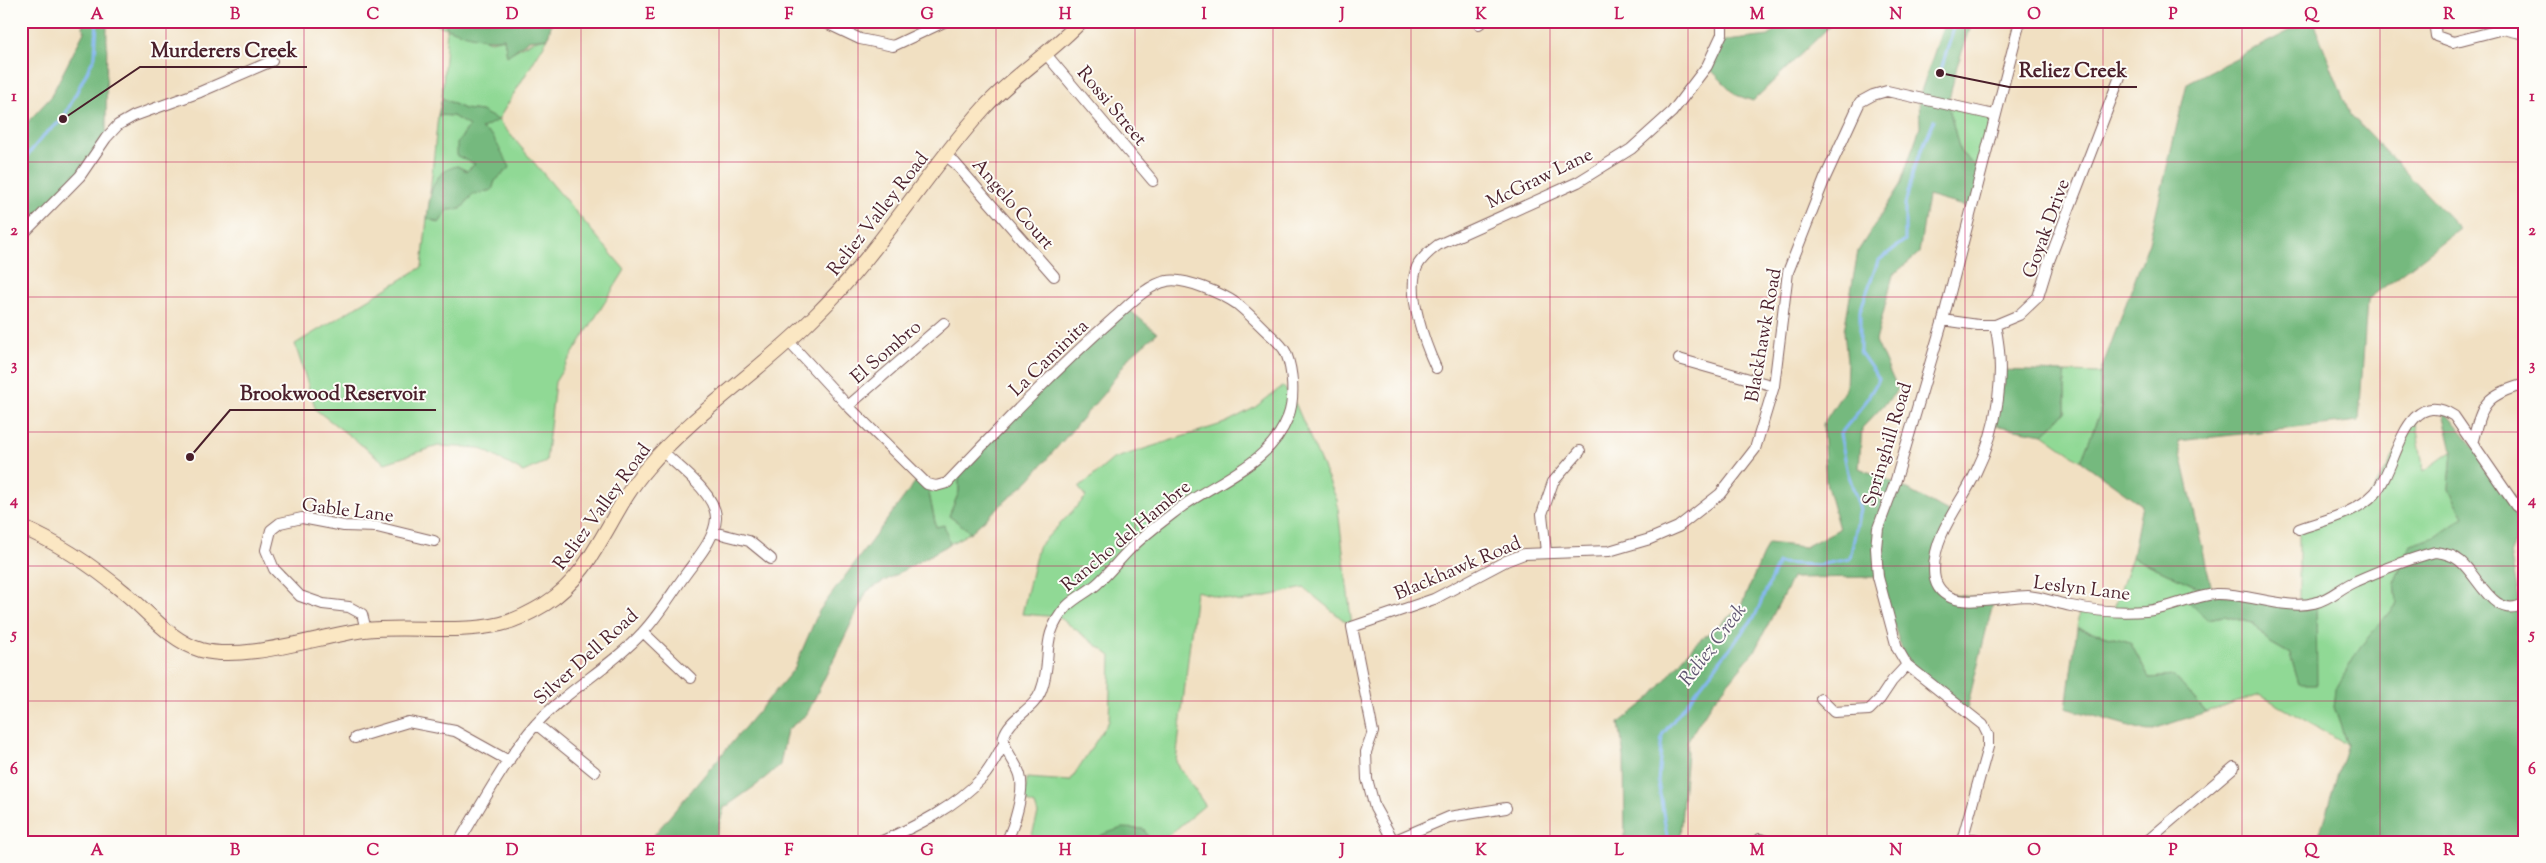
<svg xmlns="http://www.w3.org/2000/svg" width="2546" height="863" font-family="'Sorts Mill Goudy',serif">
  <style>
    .green { fill: #90d995; stroke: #6d7c60 }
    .forest { fill: #74b97e; stroke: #5f6c54 }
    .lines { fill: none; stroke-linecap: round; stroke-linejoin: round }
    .stream { stroke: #87b8f3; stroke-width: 3 }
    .street-casing { stroke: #846360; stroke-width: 12 }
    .secondary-casing { stroke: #846360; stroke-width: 16 }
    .street { stroke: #fff; stroke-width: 10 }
    .secondary { stroke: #fbe7c3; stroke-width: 14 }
    .grid { fill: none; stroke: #c2185b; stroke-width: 1; stroke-opacity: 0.55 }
    .labels { text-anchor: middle; stroke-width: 4; stroke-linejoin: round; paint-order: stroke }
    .street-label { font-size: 19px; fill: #4a1f2b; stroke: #fdfcf7 }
    .water-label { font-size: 20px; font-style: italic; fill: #5f5571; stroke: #fdfcf7 }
    .leader { fill: none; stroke: #4a1f2b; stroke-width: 2 }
    .callout-dot { fill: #4a1f2b; stroke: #fdfcf7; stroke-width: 2 }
    .callout-label { font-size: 20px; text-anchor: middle; font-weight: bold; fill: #4a1f2b; stroke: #fdfcf7; stroke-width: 4; stroke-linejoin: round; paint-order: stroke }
    .neatline { fill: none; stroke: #c2185b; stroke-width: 2 }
    .grid-label { font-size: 16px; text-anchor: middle; font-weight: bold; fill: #c2185b }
  </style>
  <rect width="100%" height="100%" fill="#fdfcf7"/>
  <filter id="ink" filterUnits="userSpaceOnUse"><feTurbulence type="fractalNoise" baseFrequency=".02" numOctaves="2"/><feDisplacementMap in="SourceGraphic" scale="10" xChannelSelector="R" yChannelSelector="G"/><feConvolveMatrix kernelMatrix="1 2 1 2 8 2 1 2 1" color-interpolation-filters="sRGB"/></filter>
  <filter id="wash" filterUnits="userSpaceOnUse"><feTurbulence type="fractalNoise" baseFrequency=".0096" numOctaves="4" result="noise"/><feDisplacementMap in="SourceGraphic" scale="20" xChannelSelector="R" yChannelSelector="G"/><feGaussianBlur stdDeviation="1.12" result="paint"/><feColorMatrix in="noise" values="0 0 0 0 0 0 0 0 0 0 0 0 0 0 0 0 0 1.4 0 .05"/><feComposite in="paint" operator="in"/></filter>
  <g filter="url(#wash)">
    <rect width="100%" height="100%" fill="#f1e0c2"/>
    <!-- green -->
    <path class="green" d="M425 21H445L447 28 491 41 504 38 507 55C525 46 527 41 548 38L498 120 625 270 555 382 546 462 523 472 480 448 438 446 385 463 316 410 295 344 422 267 427 218 439 223 448 210 461 209 472 195 492 190 495 181 510 167 481 129 497 120 481 111 464 109 442 98 447 28Z
      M1948 104 1994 115 1983 173 1960 152Z
      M438 115 453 116 469 126 457 144 475 164 467 171 457 166 437 178 430 193Z
      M2065 372 2100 373V413L2081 461 2043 434 2065 413Z
      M1283 386 1296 405 1337 500 1352 627 1304 588 1240 602 1196 591 1176 762 1205 805 1163 840 1150 841 1104 834 1091 842H1030L1038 814 1035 805 1024 801 1027 778 1070 781 1109 721 1111 656 1059 617 1022 614 1038 547 1086 497 1079 488 1113 459 1225 423 1254 408Z
      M2415 419 2424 471 2452 451 2449 489 2464 517 2436 537 2410 545 2395 581 2397 603 2383 620 2334 707 2347 744 2260 695 2206 712 2174 676 2149 678 2130 642 2077 628 2079 608 2113 612 2132 557 2213 594 2207 619 2224 616 2253 623 2269 642 2290 654 2299 684 2316 637V603L2299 606V529L2368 500Z
      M959 471V492L949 516 971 532 950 544 944 526 936 527 927 484 936 486Z"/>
    <!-- forest -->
    <path class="forest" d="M82 21H107L106 138 80 176 21 236V129L50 98 84 32Z
      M445 21H552L548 38 529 40 507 56 504 38C483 42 466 35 447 28Z
      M1781 21H1835L1753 101 1736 95 1707 66 1718 42 1769 36Z
      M1945 21H1973L1957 66 1948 104 1960 152 1983 173 1974 209 1928 196 1919 253 1893 275 1876 341 1898 390 1862 428 1859 468 1895 483 1952 514 1934 570 1943 594 1994 599 1966 712 1907 665 1878 577 1792 578 1755 650 1710 705 1688 740 1680 835 1684 842H1625L1624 757 1619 723 1651 697 1695 644 1740 608 1768 543 1805 547 1839 529 1826 482 1823 424 1846 388 1847 361 1844 331 1858 251 1900 185 1920 127 1919 97Z
      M2309 21H2313L2350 114 2460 229 2367 300 2359 421 2178 441 2213 594 2316 603 2317 684H2299L2290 654 2269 642 2253 623 2224 616 2207 619 2188 601 2213 594 2132 557 2142 505 2081 461 2100 413V373L2149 242 2187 83Z
      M442 98 464 109 481 111 498 120 481 129 492 135 510 167 495 181 492 190 472 195 461 209 448 210 439 223 427 218C430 195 431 172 457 166L467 171 475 164 457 156V144L469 126 453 116 438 115Z
      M1126 307 1157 333 1129 357 1104 393 1029 480 971 532 949 516 959 492V471Z
      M2000 370 2065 372V413L2043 434 1993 425Z
      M2442 408 2525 511V521L2510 552 2520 605 2525 603V842H2317L2347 744 2334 707 2336 689 2360 647 2397 603 2395 581 2410 545 2436 537 2464 517 2449 489 2452 451Z
      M919 477 927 484 936 527 944 525 950 544 867 591 807 714 787 730 780 765 758 784 724 808 714 842H648L794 669 819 611Z
      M2077 628 2130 642 2149 678 2174 676 2206 712 2147 731 2066 708Z
      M1122 828 1144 829 1150 841 1163 840 1164 842H1091L1104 834Z"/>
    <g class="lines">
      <!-- stream -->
      <path class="stream" d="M1940 73 1956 21
        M21 163 44 135 63 119 95 56 97 21
        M1668 842 1658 782 1662 735 1755 616 1778 563 1818 565 1850 559 1860 509 1848 473 1840 434 1863 406 1879 379 1860 352V311L1878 261 1905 240V205L1914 168 1934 120"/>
    </g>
  </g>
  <g filter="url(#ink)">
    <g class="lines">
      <!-- street casing -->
      <g class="street-casing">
        <path id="street" d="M822 21 860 39 893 46 946 21
          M2434 21 2436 36 2453 42 2503 29 2525 34
          M1479 24 1483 21
          M1045 53 1153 181
          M945 155 955 163 1054 276
          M21 236 80 176 106 138 118 125 134 116 200 92 272 61
          M1943 320 1978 325H1995L2019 315 2038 297 2049 261 2121 74
          M1995 325C2006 373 1998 428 1976 472 1961 505 1934 532 1934 570 1934 583 1940 593 1952 598 1968 605 2009 596 2028 596 2041 597 2057 603 2071 606 2095 611 2121 613 2146 611 2170 609 2192 596 2216 594 2247 593 2286 610 2314 603 2331 599 2341 587 2356 581 2381 570 2409 559 2435 552 2444 553 2453 555 2460 561 2479 576 2494 622 2525 603
          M789 342 848 406 927 484 936 486 947 483C1001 426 1056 369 1115 317 1130 304 1147 285 1167 281 1184 277 1223 294 1237 304 1247 312 1256 321 1265 330 1272 337 1282 344 1286 353 1293 371 1295 399 1288 417 1270 464 1218 480 1180 508 1163 521 1145 534 1130 549 1119 560 1109 573 1097 584 1088 592 1076 597 1067 606 1038 639 1054 658 1041 691 1034 710 1010 717 1004 736 1001 747 1017 763 1020 775 1025 791 1014 827 1006 842
          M1679 359 1774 386
          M1436 368C1425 344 1406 293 1417 267 1421 258 1430 251 1438 245L1578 182 1631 149 1672 112 1707 66 1722 34V21
          M848 406 944 323
          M2473 440C2483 402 2485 396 2525 384
          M2299 529C2325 520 2355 514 2375 493 2397 469 2404 384 2454 416L2516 506 2525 511
          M713 532 749 541 771 559
          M1546 552 1542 514 1553 482 1580 451
          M366 630 362 614 349 607 323 604 300 596 274 569 266 550 271 530 280 523 302 518 344 526 377 527 434 541
          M643 632 691 678
          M1821 699 1834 712 1869 710 1880 699 1892 681 1907 665
          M536 724 595 772
          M355 738 408 722 455 731 509 761
          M1963 837 1988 842
          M1760 839 1772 842
          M1393 841 1449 817 1506 808
          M459 842C483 802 506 759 536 724 568 689 611 667 643 632 660 614 673 591 688 571 699 556 715 538 716 518 716 494 679 467 662 451
          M880 842C917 826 955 807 983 777 991 768 997 755 1004 744
          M1394 842 1375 808 1367 779 1366 752 1373 732 1352 627 1434 599 1506 561 1524 554 1609 551 1650 539 1678 527 1720 494 1755 449 1774 386 1788 272 1825 178 1860 102 1873 95 1887 91 1994 115
          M1960 842 1963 837 1988 747V735L1983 725 1907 665 1897 648 1878 577 1876 548 1878 528 1895 483 1943 320 2020 21
          M2146 842 2234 767"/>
      </g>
      <!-- secondary casing -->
      <g class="secondary-casing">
        <path id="secondary" d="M21 527C59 543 94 567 125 593 150 613 169 640 201 650 245 662 319 636 364 630 409 625 457 634 501 624 517 620 532 612 545 604 595 573 610 510 647 468 697 410 762 370 815 316 879 253 924 175 984 108 1013 76 1051 53 1081 21"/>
      </g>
      <!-- street -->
      <use href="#street" class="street"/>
      <!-- secondary -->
      <use href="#secondary" class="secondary"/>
    </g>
  </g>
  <!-- grid -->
  <path class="grid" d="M166 21V842M304 21V842M443 21V842M581 21V842M719 21V842M858 21V842M996 21V842M1135 21V842M1273 21V842M1411 21V842M1550 21V842M1688 21V842M1827 21V842M1965 21V842M2103 21V842M2242 21V842M2380 21V842M21 162H2525M21 297H2525M21 432H2525M21 566H2525M21 701H2525"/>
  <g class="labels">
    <!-- street labels -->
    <g class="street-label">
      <text transform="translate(1113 105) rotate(50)" y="7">Rossi Street</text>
      <text transform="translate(1539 177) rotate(-26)" y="7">McGraw Lane</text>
      <text transform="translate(1014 203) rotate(49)" y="7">Angelo Court</text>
      <text transform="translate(877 213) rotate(-52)" y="7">Reliez Valley Road</text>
      <text transform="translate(2045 228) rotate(-70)" y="7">Goyak Drive</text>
      <text transform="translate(1762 335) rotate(-80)" y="7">Blackhawk Road</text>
      <text transform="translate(885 351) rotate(-41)" y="7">El Sombro</text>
      <text transform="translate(1048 357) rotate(-44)" y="7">La Caminita</text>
      <text transform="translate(1886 444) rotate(-73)" y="7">Springhill Road</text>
      <text transform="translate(601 506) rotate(-54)" y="7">Reliez Valley Road</text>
      <text transform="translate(348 509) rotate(7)" y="7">Gable Lane</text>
      <text transform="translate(1125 535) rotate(-40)" y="7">Rancho del Hambre</text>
      <text transform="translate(1457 567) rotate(-23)" y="7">Blackhawk Road</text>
      <text transform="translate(2082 587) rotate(7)" y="7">Leslyn Lane</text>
      <text transform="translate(585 656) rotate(-42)" y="7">Silver Dell Road</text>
    </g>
    <!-- water labels -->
    <g class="water-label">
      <text transform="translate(1712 644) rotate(-53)" y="7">Reliez Creek</text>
    </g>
  </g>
  <!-- callouts -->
  <path class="leader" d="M63 119L140 67H307M1940 73L2009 87H2137M190 457L230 410H436"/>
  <g class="callout-dot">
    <circle cx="63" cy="119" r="5"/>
    <circle cx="1940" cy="73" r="5"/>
    <circle cx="190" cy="457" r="5"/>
  </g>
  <g class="callout-label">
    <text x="224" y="57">Murderers Creek</text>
    <text x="2073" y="77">Reliez Creek</text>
    <text x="333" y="400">Brookwood Reservoir</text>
  </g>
  <!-- margin -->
  <rect width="2546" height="863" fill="none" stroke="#fdfcf7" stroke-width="55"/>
  <rect x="28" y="28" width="2490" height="808" class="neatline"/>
  <g class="grid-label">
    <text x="97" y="19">A</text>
    <text x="235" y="19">B</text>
    <text x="373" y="19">C</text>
    <text x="512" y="19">D</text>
    <text x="650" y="19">E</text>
    <text x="789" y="19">F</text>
    <text x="927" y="19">G</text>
    <text x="1065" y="19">H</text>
    <text x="1204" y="19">I</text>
    <text x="1342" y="19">J</text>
    <text x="1481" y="19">K</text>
    <text x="1619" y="19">L</text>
    <text x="1757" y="19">M</text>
    <text x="1896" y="19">N</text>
    <text x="2034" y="19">O</text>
    <text x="2173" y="19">P</text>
    <text x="2311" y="19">Q</text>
    <text x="2449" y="19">R</text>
    <text x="14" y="101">1</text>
    <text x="2532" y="101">1</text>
    <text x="14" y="235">2</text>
    <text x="2532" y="235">2</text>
    <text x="14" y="370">3</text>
    <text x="2532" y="370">3</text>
    <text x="14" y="505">4</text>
    <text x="2532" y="505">4</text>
    <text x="14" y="639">5</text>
    <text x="2532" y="639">5</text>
    <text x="14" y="774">6</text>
    <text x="2532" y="774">6</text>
    <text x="97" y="855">A</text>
    <text x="235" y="855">B</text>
    <text x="373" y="855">C</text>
    <text x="512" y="855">D</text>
    <text x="650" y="855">E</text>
    <text x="789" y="855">F</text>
    <text x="927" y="855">G</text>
    <text x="1065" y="855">H</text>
    <text x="1204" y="855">I</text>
    <text x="1342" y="855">J</text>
    <text x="1481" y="855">K</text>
    <text x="1619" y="855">L</text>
    <text x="1757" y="855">M</text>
    <text x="1896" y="855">N</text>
    <text x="2034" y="855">O</text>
    <text x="2173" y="855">P</text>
    <text x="2311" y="855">Q</text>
    <text x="2449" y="855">R</text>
  </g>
</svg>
